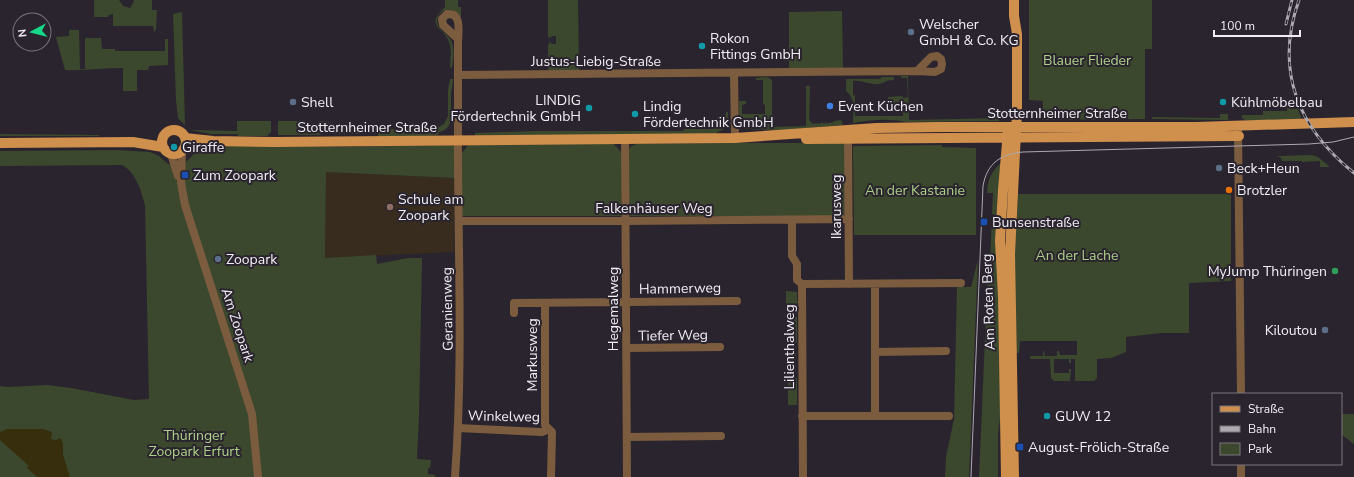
<svg xmlns="http://www.w3.org/2000/svg" width="1354" height="477" font-family="'Nunito Sans',sans-serif">
  <style>
    .education { fill: #382c1e }
    .green { fill: #3b482e }
    .sand { fill: #362e0d }
    .lines { fill: none; stroke-linecap: round; stroke-linejoin: round }
    .minor { stroke: #7b5c3e; stroke-width: 8 }
    .major { stroke: #cf8f4d; stroke-width: 10 }
    .tram { stroke: #ada9b1; stroke-width: 1 }
    .rail-casing { stroke: #ada9b1; stroke-width: 3 }
    .rail { stroke: #2a242e; stroke-width: 1.5; stroke-dasharray: 4.5; stroke-linecap: butt }
    .service-dot { fill: #5c6f8a; stroke: #2a242e; stroke-width: 1.5 }
    .culture-dot { fill: #0f9aa8; stroke: #2a242e; stroke-width: 1.5 }
    .shop-dot { fill: #3f7fe0; stroke: #2a242e; stroke-width: 1.5 }
    .transit-dot { fill: #1a4fb4; stroke: #2a242e; stroke-width: 1.5 }
    .food-dot { fill: #e8710a; stroke: #2a242e; stroke-width: 1.5 }
    .education-dot { fill: #8d6e63; stroke: #2a242e; stroke-width: 1.5 }
    .leisure-dot { fill: #2e9e5b; stroke: #2a242e; stroke-width: 1.5 }
    .labels { text-anchor: middle; stroke-width: 4; stroke-linejoin: round; paint-order: stroke }
    .poi-label { font-size: 14px; fill: #f1edf4; stroke: #2a242e; text-anchor: start }
    .park-label { font-size: 14px; fill: #add088; stroke: #2a242e }
    .street-label { font-size: 14px; fill: #f1edf4; stroke: #2a242e }
  </style>
  <rect width="100%" height="100%" fill="#2a242e"/>
  <!-- education -->
  <path class="education" d="M326 172 454 178V252L325 258Z"/>
  <!-- green -->
  <path class="green" d="M94 0H119L123 6 130 8 134 1 133 0H152V10H157L156 30 154 32 153 26H113V14L109 15 108 17H94Z
    M445 0H458V7H461V18C457 6 438 7 437 21 437 29 446 33 450 39 455 46 454 59 452 67L450 68C450 60 452 49 449 42 443 26 424 27 445 7Z
    M548 0H578L579 70H548V45L550 42 552 44H556V36H552L550 38 548 37Z
    M1029 0H1152V49H1145V119L1042 120 1043 101 1029 100Z
    M842 11 843 68 789 69V12Z
    M182 12 185 125 178 118 176 100 173 14Z
    M69 30H79L80 69H85V38H101L102 49H115V51H165V39H168V65L149 66 148 70H137V91H123V68C103 68 85 71 65 70L56 37 69 36Z
    M901 76H908L909 120 1003 118 998 121 906 122C888 118 870 120 853 123 853 112 856 98 846 91V79H880L882 77H894V80C885 80 885 83 879 84 869 85 862 80 853 81V96L855 95V116H903V105H888V97L902 96 903 98 908 97 907 78H901Z
    M767 77 772 80V127L806 126V86H810L809 120 813 124 815 123 816 124 818 123 820 124 822 122 824 124 826 122 827 124 830 122 831 123 835 121 841 120 843 125 782 130 744 129C738 122 739 110 739 101H746V104L742 105V114H765V105L763 104V80H756V78Z
    M450 79H453C453 85 451 90 451 95 450 109 456 129 439 132L438 135 378 138V134H333V130H330L328 133 318 121H325L345 130 437 128 444 124 448 116V90Z
    M1287 99H1290L1292 109H1298L1302 120H1245L1242 118V115H1263V111H1287Z
    M726 112H728C728 121 729 130 717 132V134L475 136V133L534 131H683L684 129H713V125H717V117H725Z
    M1220 114H1228V120L1152 119V117L1220 118Z
    M237 121H271V132L267 136H238L237 134H211L190 130 237 131Z
    M278 121H309L321 135H278Z
    M0 134 99 135V136H0Z
    M613 143 622 153 621 216H462L461 154 468 145Z
    M735 143H845L846 213 843 216H630L629 200 628 152 630 147 636 144Z
    M224 145 336 147 455 145V178L326 172 325 258 376 255 377 264 408 258H422L419 415 417 459 431 460 430 468H428V474L435 475V477H0V386L8 387 47 385 71 388 134 400 149 399 145 205C141 191 136 172 122 165L0 166V151L117 150 150 152 159 156 168 164 173 165 186 162 196 152 205 147Z
    M942 145V147L976 148V235H854L853 146Z
    M1312 155 1318 157 1330 167H1320V161L1302 162V161H1282L1281 158 1277 156Z
    M1002 162 998 208H997L996 215 992 214 993 193H987C987 180 992 170 1002 162Z
    M1018 194H1231V281L1189 283V333H1161L1126 337V352L1111 358 1097 359V378L1094 381H1075V359H1071V363H1069V359H1054V373H1069V369H1071L1070 381H1054L1051 378 1050 359H1030V356H1043V351H1044L1045 356H1057V351H1059L1060 355H1077V341H1020L1019 353H1015V239Z
    M992 216H996V223H997L1000 294V418L998 434V477H979L988 270 990 262Z
    M978 260 969 477H945L946 457 954 419 957 287H971Z
    M786 291 797 292V301L799 302 796 304V310L798 311 796 314H786Z
    M786 317H797V343L786 344Z
    M796 346V375L787 376 786 348Z
    M788 378H797V405H788Z
    M1341 414H1354V444L1341 434Z"/>
  <!-- sand -->
  <path class="sand" d="M7 429H43L52 432 51 439 56 440 60 438 63 443V455L70 477H37L27 468 29 466 0 440V432Z"/>
  <g class="lines">
    <!-- minor -->
    <path class="minor" d="M734 73 735 138
      M458 75 917 71 935 72 941 69 942 64 941 59 937 56 931 57 917 71
      M1238 131 1241 394
      M848 133 849 284
      M625 140 627 477
      M182 152 181 183 185 205 252 414 258 477
      M171 154 178 176
      M792 220V256L797 264V280L802 284 803 477
      M459 221H626L849 219
      M802 284 961 283
      M545 303V425L552 432 551 477
      M514 313V303L737 301
      M627 348 720 347
      M875 352 946 351
      M802 416H949
      M875 416V284
      M458 428 542 432 549 429
      M627 437 721 436
      M1241 464V477
      M455 477C464 355 457 232 458 110 458 88 458 65 458 43 458 36 460 25 457 19 455 14 451 14 447 14L442 19 443 25 458 39"/>
    <!-- major -->
    <path class="major" d="M162 142a12 12 0 1 1 24 0a12 12 0 1 1-24 0Z
      M185 138 213 141 274 142 735 138 876 128 939 127H1196L1354 122
      M806 139 1239 136
      M0 143 133 142 163 147
      M1006 477 1003 296 1000 241 1003 190 1008 131
      M1014 477 1010 254 1017 112V34L1014 16V0"/>
    <!-- tram -->
    <path class="tram" d="M971 477 983 186C987 163 1001 154 1023 152L1309 144 1333 142 1354 137"/>
    <!-- rail casing -->
    <g class="rail-casing">
      <path id="rail" d="M1299 0C1274 70 1298 128 1354 173
        M1286 24 1292 0"/>
    </g>
    <!-- rail -->
    <use href="#rail" class="rail"/>
  </g>
  <!-- markers -->
  <g class="service-dot">
    <circle cx="911" cy="32" r="4"/>
    <circle cx="293" cy="102" r="4"/>
    <circle cx="1219" cy="168" r="4"/>
    <circle cx="218" cy="259" r="4"/>
    <circle cx="1325" cy="330" r="4"/>
  </g>
  <g class="culture-dot">
    <circle cx="702" cy="46" r="4"/>
    <circle cx="1223" cy="102" r="4"/>
    <circle cx="589" cy="108" r="4"/>
    <circle cx="635" cy="114" r="4"/>
    <circle cx="174" cy="147" r="4"/>
    <circle cx="1047" cy="416" r="4"/>
  </g>
  <circle class="shop-dot" cx="830" cy="106" r="4"/>
  <g class="transit-dot">
    <rect x="181" y="171" width="8" height="8" rx="2"/>
    <rect x="980" y="218" width="8" height="8" rx="2"/>
    <rect x="1016" y="443" width="8" height="8" rx="2"/>
  </g>
  <circle class="food-dot" cx="1229" cy="190" r="4"/>
  <circle class="education-dot" cx="390" cy="207" r="4"/>
  <circle class="leisure-dot" cx="1335" cy="271" r="4"/>
  <g class="labels">
    <!-- poi labels -->
    <g class="poi-label">
      <text x="919" y="29">Welscher<tspan x="919" dy="16">GmbH &amp; Co. KG</tspan></text>
      <text x="710" y="43">Rokon<tspan x="710" dy="16">Fittings GmbH</tspan></text>
      <text x="581" y="105" text-anchor="end">LINDIG<tspan x="581" dy="16">Fördertechnik GmbH</tspan></text>
      <text x="301" y="107">Shell</text>
      <text x="1231" y="107">Kühlmöbelbau</text>
      <text x="643" y="111">Lindig<tspan x="643" dy="16">Fördertechnik GmbH</tspan></text>
      <text x="838" y="111">Event Küchen</text>
      <text x="182" y="152">Giraffe</text>
      <text x="1227" y="173">Beck+Heun</text>
      <text x="193" y="180">Zum Zoopark</text>
      <text x="1237" y="195">Brotzler</text>
      <text x="398" y="204">Schule am<tspan x="398" dy="16">Zoopark</tspan></text>
      <text x="992" y="227">Bunsenstraße</text>
      <text x="226" y="264">Zoopark</text>
      <text x="1327" y="276" text-anchor="end">MyJump Thüringen</text>
      <text x="1317" y="335" text-anchor="end">Kiloutou</text>
      <text x="1055" y="421">GUW 12</text>
      <text x="1028" y="452">August-Frölich-Straße</text>
    </g>
    <!-- park labels -->
    <g class="park-label">
      <text x="1087" y="65">Blauer Flieder</text>
      <text x="915" y="195">An der Kastanie</text>
      <text x="1077" y="260">An der Lache</text>
      <text x="194" y="440">Thüringer<tspan x="194" dy="16">Zoopark Erfurt</tspan></text>
    </g>
    <!-- street labels -->
    <g class="street-label">
      <text x="596" y="66">Justus-Liebig-Straße</text>
      <text x="1057" y="118">Stotternheimer Straße</text>
      <text x="367" y="132">Stotternheimer Straße</text>
      <text transform="translate(836 207) rotate(-90)" y="5">Ikarusweg</text>
      <text x="654" y="213">Falkenhäuser Weg</text>
      <text transform="translate(680 288) rotate(-1)" y="5">Hammerweg</text>
      <text transform="translate(988 302) rotate(-92)" y="5">Am Roten Berg</text>
      <text transform="translate(447 309) rotate(-91)" y="5">Geranienweg</text>
      <text transform="translate(613 309) rotate(-90)" y="5">Hegemalweg</text>
      <text transform="translate(238 325) rotate(72)" y="5">Am Zoopark</text>
      <text transform="translate(673 335) rotate(-1)" y="5">Tiefer Weg</text>
      <text transform="translate(789 347) rotate(-90)" y="5">Lilienthalweg</text>
      <text transform="translate(532 355) rotate(-90)" y="5">Markusweg</text>
      <text transform="translate(504 416) rotate(1)" y="5">Winkelweg</text>
    </g>
  </g>
  <!-- legend -->
  <rect x="1212" y="393" width="130" height="72" fill="#2a242e" stroke="#7a747d"/>
  <rect x="1220" y="406" width="20" height="6" fill="#cf8f4d" stroke="#7a747d"/>
  <text x="1248" y="413" font-size="12" fill="#f1edf4">Straße</text>
  <rect x="1220" y="426" width="20" height="6" fill="#ada9b1" stroke="#7a747d"/>
  <text x="1248" y="433" font-size="12" fill="#f1edf4">Bahn</text>
  <rect x="1220" y="443" width="20" height="12" fill="#3b482e" stroke="#7a747d"/>
  <text x="1248" y="453" font-size="12" fill="#f1edf4">Park</text>
  <!-- north arrow -->
  <g transform="translate(32 32) rotate(263)"><circle r="19" fill="#2a242e" stroke="#7a747d"/>
  <path d="M0-3L7 15L0 10L-7 15Z" fill="#15d989"/>
  <text y="-6" font-size="11" font-weight="bold" text-anchor="middle" fill="#f1edf4">N</text>
  </g>
  <!-- scale -->
  <path d="M1214 30v6h86v-6" fill="none" stroke="#f1edf4" stroke-width="2"/>
  <text x="1220" y="30" font-size="12" fill="#f1edf4" stroke="#2a242e" stroke-width="3" paint-order="stroke">100 m</text>
</svg>
